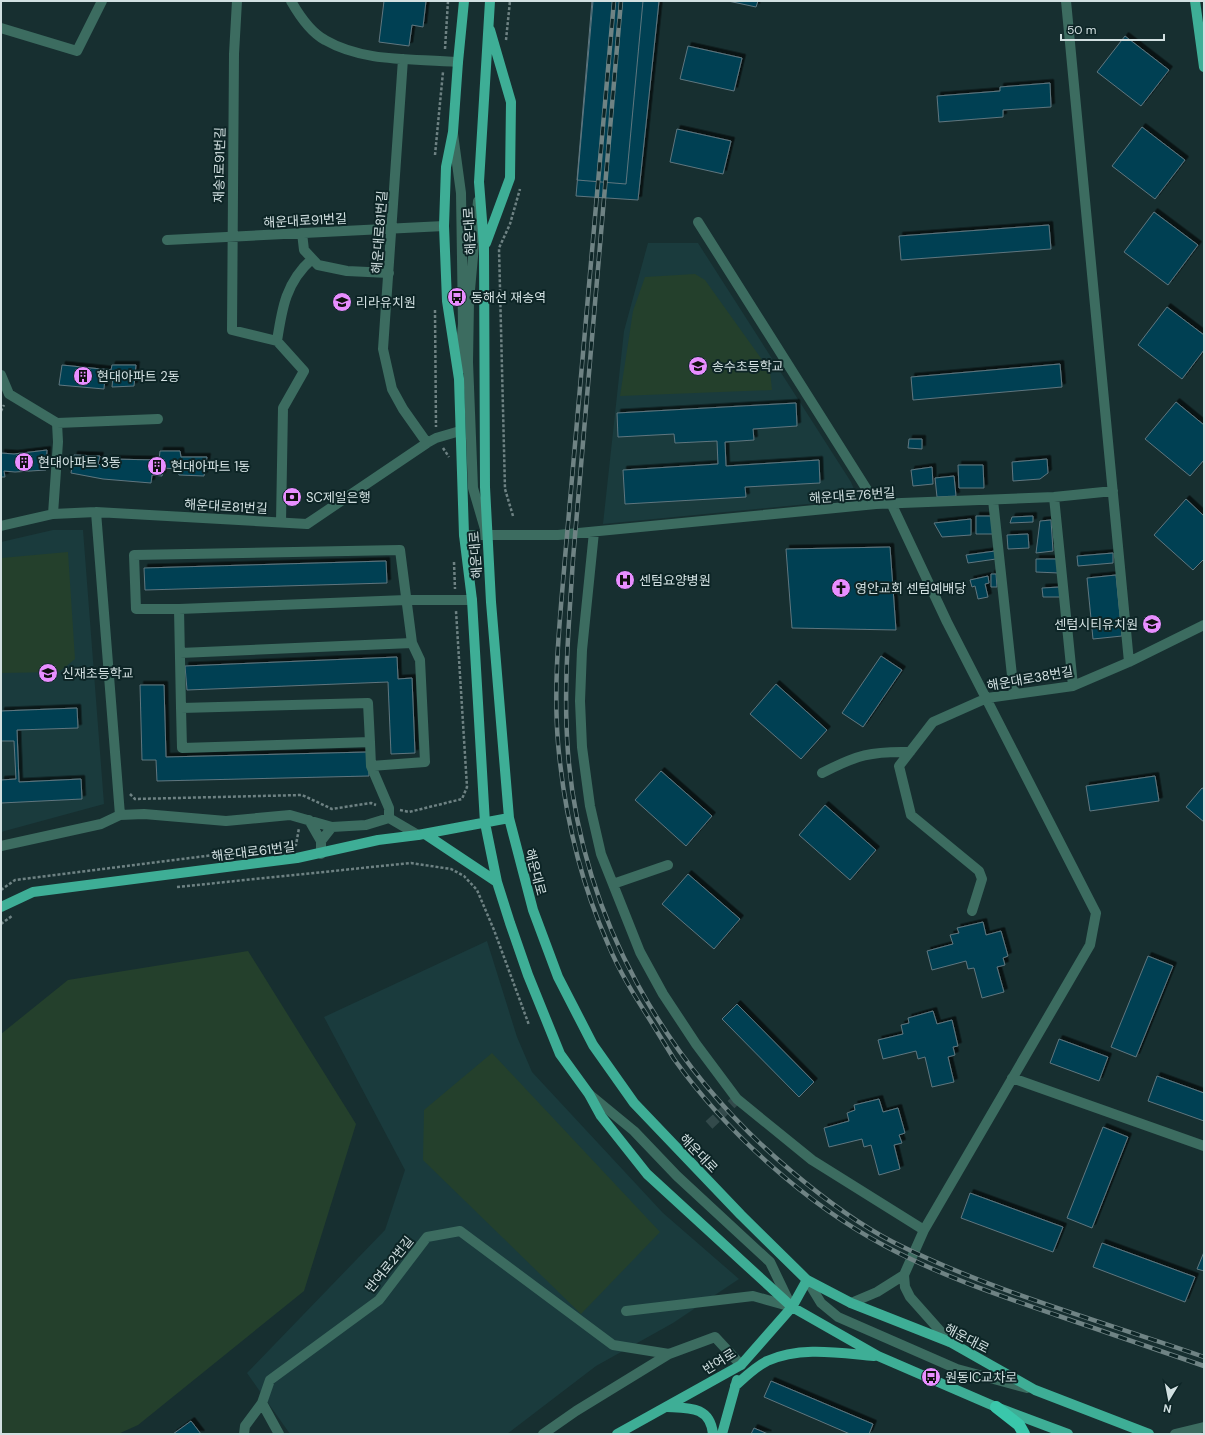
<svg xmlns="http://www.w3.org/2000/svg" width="1205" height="1435" font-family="'DM Sans','Noto Sans KR',sans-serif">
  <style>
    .built { fill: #1a3b3d }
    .green { fill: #24402c }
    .building { fill: #004153; stroke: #5f767f; filter: url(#shadow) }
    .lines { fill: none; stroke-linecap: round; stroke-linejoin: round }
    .minor-tunnel { stroke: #334a4b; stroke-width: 10; stroke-dasharray: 10 5; stroke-linecap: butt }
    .path { stroke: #6e8283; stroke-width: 2.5; stroke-dasharray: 3 2; stroke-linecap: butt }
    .minor { stroke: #3c6c60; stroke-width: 10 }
    .major { stroke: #3eae96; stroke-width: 10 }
    .highway { stroke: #3ac7ab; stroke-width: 12 }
    .rail-casing { stroke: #6f8384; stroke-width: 4.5 }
    .rail { stroke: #0d2526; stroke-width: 3; stroke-dasharray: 9; stroke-linecap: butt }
    .labels { text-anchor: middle; stroke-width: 4; stroke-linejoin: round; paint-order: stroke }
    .street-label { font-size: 13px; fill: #d2e0e1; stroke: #0d2526 }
    .poi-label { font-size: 13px; fill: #d2e0e1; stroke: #0d2526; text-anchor: start }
  </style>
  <defs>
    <filter id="shadow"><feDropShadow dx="3.5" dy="-3.5" stdDeviation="0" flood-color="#0009"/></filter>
  </defs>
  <rect width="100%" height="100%" fill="#172f30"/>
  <!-- built -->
  <path class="built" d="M648 243H698L851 482 858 499 603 524 624 331Z
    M53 530H83L104 804 1 832V542Z
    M487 941 517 1037 532 1072 663 1213 739 1279 673 1323 596 1366 507 1434H290L247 1373 385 1230 405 1170 324 1017Z"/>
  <!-- green -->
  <path class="green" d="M695 274 705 280 770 371 772 390 620 396 633 311 645 277Z
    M68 552 75 659 59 672 1 673V558Z
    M248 951 356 1124 304 1291 138 1425 118 1434H1V1034L68 980Z
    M492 1053 660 1232 581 1314 423 1160 424 1110Z"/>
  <!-- building -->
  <path class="building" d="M384 1H426L423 27 412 25 409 46 379 42Z
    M592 1H643L626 184 577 180Z
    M593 1H659L638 200 576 196Z
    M728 1H758L756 7Z
    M1125 36 1169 70 1141 106 1097 72Z
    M688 46 742 58 734 91 680 79Z
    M1050 83 1051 107 1003 110V117L939 122 937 96 1000 91V87Z
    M1142 127 1185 160 1155 199 1112 166Z
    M677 129 731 141 723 174 670 162Z
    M1154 212 1198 245 1168 285 1124 252Z
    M1049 225 1051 249 901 260 899 236Z
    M1167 307 1204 335V350L1182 379 1138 345Z
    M1060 364 1062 387 913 400 911 377Z
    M62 365 111 370 112 365H136L134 386 112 387 113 377 105 375 104 389 59 385Z
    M1176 402 1204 425V460L1190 476 1145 439Z
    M796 403 797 426 753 429 754 440 725 442 726 466 819 460 820 483 745 487 746 497 625 504 623 470 718 464 717 441 675 443 674 434 618 437 617 413Z
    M909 439H922V449L908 448Z
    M47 450 46 470 15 472 4 471 5 477H1V453L14 454Z
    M160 451H180L181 457H207L204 476 179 475 177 469 163 468 162 476 152 475 151 483 103 479 71 473 74 455 100 456 98 464 107 467 108 459 159 460Z
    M1047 459 1048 473 1040 479 1013 481 1012 462Z
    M958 465H983L984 488H959Z
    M932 467 933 484 913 486 911 470Z
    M954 476 956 496 937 497 935 478Z
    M1186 499 1204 516V559L1193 570 1154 535Z
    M976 516H994V534H976Z
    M1033 516V522L1010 523 1012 517Z
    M971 519V535L942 537 934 523Z
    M1051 520 1053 551 1036 553 1040 521Z
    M1028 534 1029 548 1008 549 1007 535Z
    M890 547 896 630 792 628 786 549Z
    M995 551 996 559 968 563 966 555Z
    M1113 553V563L1078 566 1077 556Z
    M1036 559H1059V573L1036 572Z
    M386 561 387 583 145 590 144 568Z
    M991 574H996L997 587H991Z
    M1116 575 1122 636 1093 639 1087 578Z
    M988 576 989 583 985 584 988 597 978 599 975 586 972 587 970 580Z
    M1060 587V597H1043L1042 588Z
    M881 656 902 670 863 727 842 713Z
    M397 657 398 679 412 678 415 753 391 754 388 682 187 690 185 666Z
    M776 684 827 730 801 759 750 714Z
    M140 685H164L166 757 368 752 369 776 157 781 156 760H142Z
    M77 708 78 728 17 730 19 782 81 779 82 799 1 803V780L16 779 14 741H1V711Z
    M661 771 712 816 686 846 635 800Z
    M1155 776 1159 801 1090 811 1086 786Z
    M1202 788 1204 789V822L1186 807Z
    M825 805 876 850 850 880 799 835Z
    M688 874 740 919 714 949 662 904Z
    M983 922 986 935 1001 931 1008 956 1003 958 1005 965 997 967 1004 992 982 998 974 968 968 969 966 961 932 970 927 951 953 944 950 935 959 933 957 928Z
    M1148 956 1173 966 1136 1057 1111 1047Z
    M737 1004 814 1082 799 1097 722 1019Z
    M933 1011 937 1024 952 1020 958 1046 953 1047 955 1055 948 1057 954 1082 932 1087 925 1057 918 1059 916 1051 883 1059 878 1040 903 1034 901 1025 909 1023 908 1018Z
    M1059 1039 1108 1057 1099 1081 1050 1063Z
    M1157 1076 1204 1093V1121L1148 1101Z
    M879 1099 883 1112 898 1108 905 1133 899 1135 902 1143 894 1145 900 1169 879 1175 871 1145 864 1147 862 1139 829 1147 824 1128 849 1121 847 1113 855 1110 854 1105Z
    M1103 1127 1128 1137 1092 1228 1067 1218Z
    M970 1193 1063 1227 1053 1252 961 1218Z
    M1102 1243 1195 1277 1185 1302 1093 1267Z
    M1204 1252V1271L1197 1269Z
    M771 1381 873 1424 869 1434H850L764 1397Z
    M191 1421 201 1434H173Z
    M754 1428 768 1434H751Z"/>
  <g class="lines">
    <!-- minor-tunnel -->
    <path class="minor-tunnel" d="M709 1125 737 1099"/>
    <!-- path -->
    <path class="path" d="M506 40 510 1
      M445 49 448 1
      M435 155 443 72
      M435 310 436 427
      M1 411 4 405
      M443 448 449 457
      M513 516 505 489 499 248 510 224 520 189
      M454 562 455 589
      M130 794 135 799 302 795 332 809 371 803 376 805
      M400 810 409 812 462 799 467 787 456 611
      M294 845H296L299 828
      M177 887 411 863 451 869 464 876 477 890 494 930 529 1025
      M1 890 15 880 254 850
      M1 924 12 916"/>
    <!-- minor -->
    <path class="minor" d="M237 1 234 54 232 330 277 341 304 371 283 408 281 522
      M291 1C299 15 310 32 325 40 365 63 413 58 458 62
      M1066 1 1129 662
      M1 28 77 51 102 1
      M403 59 383 349 392 389 403 409 427 443
      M453 134 461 193 463 324 459 370
      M478 201 469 301 468 362 473 488 485 529
      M698 222 876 504
      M302 233 304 250 318 265 347 271 389 273
      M167 240 444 226
      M277 341C282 308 286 282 312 259
      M1 375 9 394 57 423 58 442 53 514
      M57 423 158 419
      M1054 497 1073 686
      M993 500 1014 694
      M96 512 120 815
      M1 526 53 514 96 512 307 524 427 443 436 438 460 431
      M594 532 582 650 580 701 582 747 590 806 601 854 640 952 663 994 696 1044 737 1099 812 1160 924 1230
      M464 535H558L876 504 1054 497 1113 491
      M179 609 406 600H472
      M180 653 412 643 400 550 134 555 136 609H179L181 708
      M370 742 368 703 181 708 182 748 370 742 371 766 389 808V818
      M371 766 425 762 420 660 412 643
      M822 773C857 755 871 751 910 752
      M309 820 321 841
      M1 846 101 824 120 815 144 814 226 821 290 815 332 827 366 825 389 818 418 835
      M321 854V841L332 827
      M613 884 668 865
      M972 911 982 879 979 871 911 815 899 766 933 722 987 698 1073 686 1129 662 1204 625
      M1012 1078 1204 1146
      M589 1094 634 1131 677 1176 770 1262 791 1306
      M904 1275 905 1287 910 1297 950 1342
      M807 1280 821 1303 838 1317 957 1369 1027 1388
      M851 1303 877 1292 904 1275 924 1230 1090 945 1096 913 947 622 892 505
      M626 1311 753 1296 792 1307
      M244 1434 245 1426 262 1403
      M279 1434 262 1403 270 1380 379 1300 427 1237 460 1231 613 1345 669 1354
      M543 1434 576 1411 669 1354 715 1337 741 1365
      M1175 1434 1204 1427"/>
    <!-- major -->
    <path class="major" d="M464 1 458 62 453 132 446 167 444 226 447 301 459 379 464 535 472 600 485 823 497 882 510 923 528 975 560 1054 589 1094 601 1116 647 1174 792 1307 878 1356 996 1407 1068 1434
      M490 1 479 182 484 246 485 487 491 602 509 818 533 910 558 977 593 1045 634 1103 741 1215 807 1280 851 1303 950 1342 1035 1390 1149 1434
      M1195 1 1204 67
      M486 243 510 178 511 102 490 30
      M425 834 497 882
      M1 907 33 892 297 858 378 840 418 835 509 818
      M735 1386C745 1377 755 1367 767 1361 801 1346 839 1353 874 1356
      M667 1407C689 1408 710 1406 713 1434
      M617 1434 741 1365 792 1307 807 1280
      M722 1434 737 1380"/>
    <!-- highway -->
    <path class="highway" d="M996 1407 1019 1425 1024 1434"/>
    <!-- rail casing -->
    <g class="rail-casing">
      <path id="rail" d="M614 1 565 558C560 619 553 681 558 743 564 811 580 881 608 944 619 971 634 995 650 1020 658 1033 666 1046 674 1059 726 1132 806 1204 885 1246 939 1275 998 1295 1056 1315 1105 1332 1155 1349 1204 1366
        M621 1 573 559C569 624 563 688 568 753 581 917 666 1066 790 1170 822 1197 856 1223 893 1242 990 1291 1101 1321 1204 1357"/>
    </g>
    <!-- rail -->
    <use href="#rail" class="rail"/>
  </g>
  <!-- icons -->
  <defs>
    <g id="bus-disc" transform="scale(1)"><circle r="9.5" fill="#e88eff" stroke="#0d2526"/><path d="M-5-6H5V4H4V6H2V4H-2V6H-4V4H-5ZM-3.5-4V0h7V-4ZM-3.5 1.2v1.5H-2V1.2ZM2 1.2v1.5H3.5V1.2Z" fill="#111"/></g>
    <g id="school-disc" transform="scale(1)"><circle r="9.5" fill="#e88eff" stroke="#0d2526"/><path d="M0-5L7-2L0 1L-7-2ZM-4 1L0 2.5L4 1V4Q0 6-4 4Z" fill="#111"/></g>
    <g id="building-disc" transform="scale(1)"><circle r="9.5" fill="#e88eff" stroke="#0d2526"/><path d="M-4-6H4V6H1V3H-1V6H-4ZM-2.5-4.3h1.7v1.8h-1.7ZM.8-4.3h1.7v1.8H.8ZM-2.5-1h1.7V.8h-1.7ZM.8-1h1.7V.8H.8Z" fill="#111"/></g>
    <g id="bank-disc" transform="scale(1)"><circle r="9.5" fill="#e88eff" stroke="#0d2526"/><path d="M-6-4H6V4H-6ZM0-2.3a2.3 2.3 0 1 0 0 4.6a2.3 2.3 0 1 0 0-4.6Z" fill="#111"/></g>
    <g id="hospital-disc" transform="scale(1)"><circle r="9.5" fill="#e88eff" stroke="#0d2526"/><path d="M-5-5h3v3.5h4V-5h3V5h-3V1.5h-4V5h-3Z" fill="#111"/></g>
    <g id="church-disc" transform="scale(1)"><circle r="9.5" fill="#e88eff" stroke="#0d2526"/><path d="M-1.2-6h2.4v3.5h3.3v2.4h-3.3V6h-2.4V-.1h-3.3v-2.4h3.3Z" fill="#111"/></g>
  </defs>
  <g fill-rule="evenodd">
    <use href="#bus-disc" x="457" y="297"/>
    <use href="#school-disc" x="342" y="302"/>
    <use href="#school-disc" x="698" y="366"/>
    <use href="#building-disc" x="83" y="376"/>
    <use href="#building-disc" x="24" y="462"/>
    <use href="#building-disc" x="157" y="466"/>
    <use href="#bank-disc" x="292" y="497"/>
    <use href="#hospital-disc" x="625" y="580"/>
    <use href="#church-disc" x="841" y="588"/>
    <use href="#school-disc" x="1152" y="624"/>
    <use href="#school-disc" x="48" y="673"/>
    <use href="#bus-disc" x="931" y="1377"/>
  </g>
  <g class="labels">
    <!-- street labels -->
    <g class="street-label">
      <text transform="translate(219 165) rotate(-89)" y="5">재송1로91번길</text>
      <text transform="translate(305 220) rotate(-3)" y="5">해운대로91번길</text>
      <text transform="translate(469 231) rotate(-93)" y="5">해운대로</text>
      <text transform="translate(379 232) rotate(-86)" y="5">해운대로81번길</text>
      <text transform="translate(852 495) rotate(-4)" y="5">해운대로76번길</text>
      <text transform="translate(226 506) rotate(3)" y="5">해운대로81번길</text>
      <text transform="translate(475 555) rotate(-94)" y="5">해운대로</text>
      <text transform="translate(1030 678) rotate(-10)" y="5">해운대로38번길</text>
      <text transform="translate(253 851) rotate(-7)" y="5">해운대로61번길</text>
      <text transform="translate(536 872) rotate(75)" y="5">해운대로</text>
      <text transform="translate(699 1153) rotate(46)" y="5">해운대로</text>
      <text transform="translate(389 1264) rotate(-51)" y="5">반여로2번길</text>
      <text transform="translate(967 1338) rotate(27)" y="5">해운대로</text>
      <text transform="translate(719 1361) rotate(-32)" y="5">반여로</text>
    </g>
    <!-- poi labels -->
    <g class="poi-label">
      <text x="471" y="302">동해선 재송역</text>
      <text x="356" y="307">리라유치원</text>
      <text x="712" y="371">송수초등학교</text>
      <text x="97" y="381">현대아파트 2동</text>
      <text x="38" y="467">현대아파트 3동</text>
      <text x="171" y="471">현대아파트 1동</text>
      <text x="306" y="502">SC제일은행</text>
      <text x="639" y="585">센텀요양병원</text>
      <text x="855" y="593">영안교회 센텀예배당</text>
      <text x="1138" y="629" text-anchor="end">센텀시티유치원</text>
      <text x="62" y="678">신재초등학교</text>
      <text x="945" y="1382">원동IC교차로</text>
    </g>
  </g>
  <!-- border -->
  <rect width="1205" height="1435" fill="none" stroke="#d2e0e1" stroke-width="4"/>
  <!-- north arrow -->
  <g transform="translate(1169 1399) rotate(190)" stroke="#0d2526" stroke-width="3" paint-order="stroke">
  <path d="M0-3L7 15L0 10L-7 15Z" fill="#d2e0e1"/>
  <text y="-6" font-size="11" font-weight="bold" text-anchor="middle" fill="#d2e0e1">N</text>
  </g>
  <!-- scale -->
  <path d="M1061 34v6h103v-6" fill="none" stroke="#d2e0e1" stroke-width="2"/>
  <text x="1067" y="34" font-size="12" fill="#d2e0e1" stroke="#0d2526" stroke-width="3" paint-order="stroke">50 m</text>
</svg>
